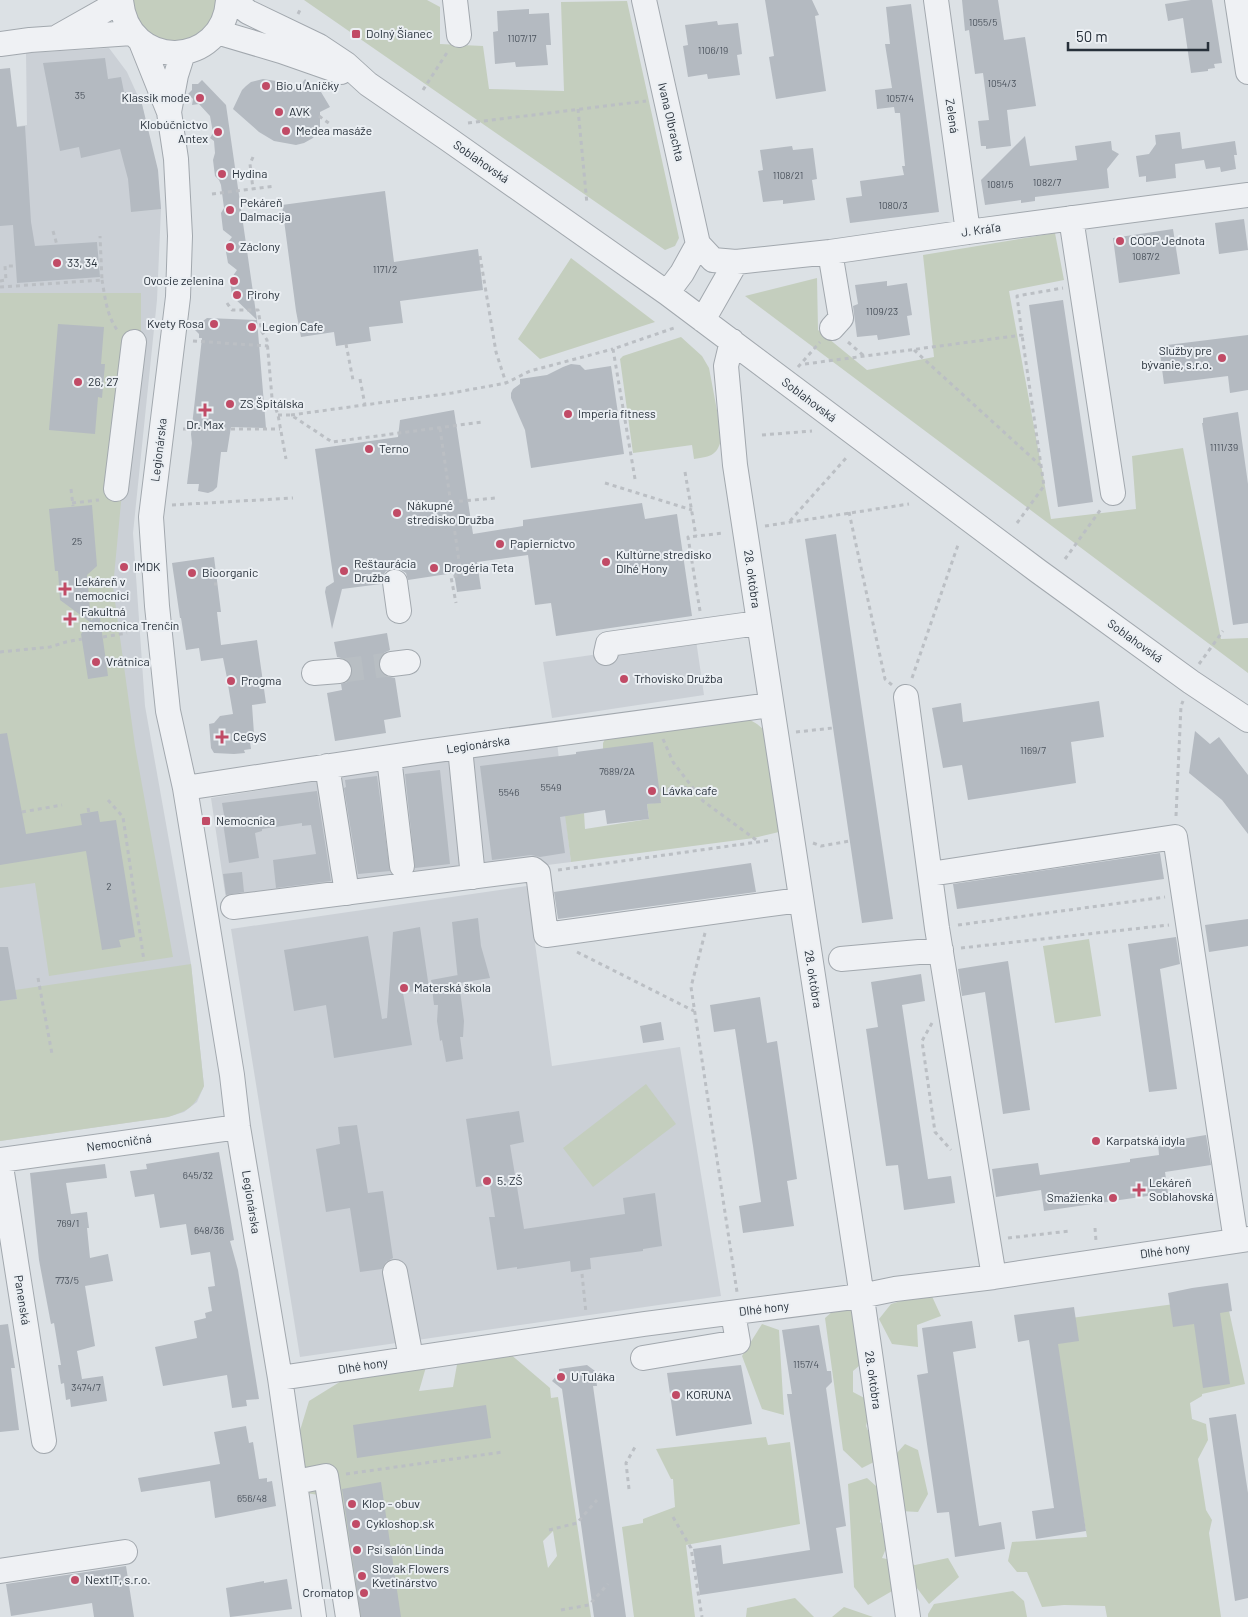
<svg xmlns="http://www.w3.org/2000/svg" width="1248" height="1617" font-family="Barlow,sans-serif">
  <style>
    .built { fill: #cbd0d6 }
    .green { fill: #c4cebe; fill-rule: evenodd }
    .building { fill: #b4bac1 }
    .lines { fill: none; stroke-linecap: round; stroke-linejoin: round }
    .minor-tunnel { stroke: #b8bec3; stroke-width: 24; stroke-dasharray: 24 12; stroke-linecap: butt }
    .minor-casing { stroke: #a2a8ae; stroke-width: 26 }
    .path { stroke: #bbbfc4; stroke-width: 3; stroke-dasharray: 4 4; stroke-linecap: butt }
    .minor { stroke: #eff1f4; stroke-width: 24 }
    .poi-dot { fill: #c14b66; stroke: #ebeff3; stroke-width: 2 }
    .labels { text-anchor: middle; stroke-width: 4; stroke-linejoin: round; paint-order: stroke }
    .number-label { font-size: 10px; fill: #4a525c }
    .poi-label { font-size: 12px; fill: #27303a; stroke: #ebeff3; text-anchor: start }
    .street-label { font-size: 12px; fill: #27303a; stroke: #ebeff3 }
  </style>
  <rect width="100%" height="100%" fill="#dce1e5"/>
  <!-- built -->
  <path class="built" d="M109 48 127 72 142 105 158 179 161 209 157 300 133 533 145 706 191 964 204 1086 197 1102 184 1112 168 1117 0 1141V129L27 125 26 53Z
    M696 640 704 695 552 718 543 662Z
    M557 742 571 862 227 906 211 798Z
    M527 886 552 1066 680 1047 721 1296 300 1357 231 929Z"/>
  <!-- green -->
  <path class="green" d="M131 0H216L213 15 205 28 187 41 164 42 139 26Z
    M304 0H427L440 7V44L483 46 489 89 564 91 561 2 627 1 679 238 675 246 665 250Z
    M1055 233 1064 280 1009 291 1051 519 1136 509 1132 456 1183 448 1221 639 1248 638V673L745 296 817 278 818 330 867 370 934 357 923 255Z
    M571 258 655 322 540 359 518 339Z
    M0 293H141V357L124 471 113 587 135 746 173 957 49 976 35 883 0 888Z
    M681 337 702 356 709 368 722 437C717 456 712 456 694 459L692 445 633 453 620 359 623 356Z
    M745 717 757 724 763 729 779 832 754 838 571 862 565 815 584 813 585 829 649 819 647 804 661 802 603 749V743L605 739Z
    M1089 939 1101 1016 1055 1023 1043 946Z
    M191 964 204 1086C194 1107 190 1110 168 1117L0 1141V1001L17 999 15 990Z
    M646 1084 676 1124 593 1187 563 1148Z
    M930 1292 941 1316 917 1325 918 1347 892 1344 879 1319 891 1304Z
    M1226 1297 1245 1384 1202 1394V1396L1190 1403 1192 1419 1206 1424 1208 1440 1198 1459 1206 1510 1212 1520 1209 1533 1221 1617H1107L1105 1606 1064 1605 1042 1607 1027 1572H1017L1008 1561 1012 1542 1087 1537 1049 1321Z
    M839 1306 859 1309 866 1360 853 1371V1392L872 1402 866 1426 880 1459 862 1468 843 1450 825 1318Z
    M762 1324 779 1330 784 1415 762 1409 742 1356Z
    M461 1342 509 1353 550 1388 551 1398 558 1397 591 1617H360L337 1487 334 1497 305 1493 294 1450 309 1401 385 1354 426 1367 419 1391 453 1387ZM553 1531 557 1556 548 1568 543 1541Z
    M766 1437 768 1445 790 1442 800 1524 686 1545 695 1617H634L622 1527 643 1523V1519L675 1507 673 1479H671L656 1449Z
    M905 1444 918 1450 928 1494 918 1512 900 1511 896 1454Z
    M867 1478 886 1495 880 1522 893 1532 882 1558 915 1565 948 1558 959 1577 929 1604 911 1580 868 1605 854 1587 848 1484Z
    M1013 1591 1024 1601 1027 1617H928V1614L934 1604Z
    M795 1598 814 1617H746L747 1608Z
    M844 1607 873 1617H832Z"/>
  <!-- building -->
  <path class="building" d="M765 0H812L819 15 815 16 826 91 776 99 769 57 774 56Z
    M962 0H998L1004 40 1025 37 1036 106 1007 110 1011 146 986 149V146H981L978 121 989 120 983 73 975 74 969 30 965 31Z
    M1191 0H1212L1222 63 1214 64 1215 68 1208 69V71L1191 73 1183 18 1168 21 1165 4Z
    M911 4 939 212 850 223 846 198 862 196 860 181 904 175 902 166H905L900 113H895L894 107 877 109 875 90 892 88 885 44H890L886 7Z
    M529 9V14L549 13 551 45H546L548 65 516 67 515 62 495 64 493 32 498 31 497 11Z
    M717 21 718 25 738 23 742 54 737 55 740 75 708 79 707 74 688 77 683 46 688 45 685 25Z
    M105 58 108 79 121 77 124 92 137 94 141 100 158 170 161 209 131 212 128 179 120 149 81 158 79 147 60 151 43 63Z
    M10 68 17 127 25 126 31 222 35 246 97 242 100 277 17 283 13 225 0 226V69Z
    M263 79 276 81 298 89 305 79 321 92 330 107 320 112V127L313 138 304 143 296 145 274 141 259 132 233 109 242 90 246 86 251 82Z
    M202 80 226 105 257 320 232 296 230 280 237 270 228 263 225 246 232 237 223 230 221 213 224 208 221 185 219 180 215 176 213 160 215 153 214 141 210 138 213 133 210 116 199 104 192 105 193 99 188 94 192 90V84H198Z
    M1180 132 1182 149 1235 141 1237 155H1234L1236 169 1221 172 1220 167 1206 169 1204 160 1175 164 1176 178 1146 182V176L1139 177 1136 156 1149 154 1156 144 1155 135Z
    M1025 136 1030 166 1077 160 1075 146 1111 141 1112 150 1119 154 1107 169 1109 188 1035 197V201L1021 203V200L985 205 981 180Z
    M792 146 793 150 813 148 817 179 812 180 815 200 783 204V200L763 202 758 171 763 170 760 150Z
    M385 191 394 262 478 249 483 290 400 301 403 323 369 327 371 341 336 346 334 332 301 337 296 311 282 205Z
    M1244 219 1248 250 1219 254 1215 223Z
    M1173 229 1180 274 1119 283 1113 238Z
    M887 281V286L907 283 912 315 907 316 910 335 878 340 877 335 857 337 853 306 858 304 855 285Z
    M1063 300 1093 502 1058 507 1029 305Z
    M207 318 257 320 266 428 231 427 227 452H221L217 487 213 491 208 493 198 491 199 484H187L192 443 191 434 202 338H199V334L195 330 199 326V321H203Z
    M58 324 104 327 101 364H105L102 398 98 397 95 434 49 430Z
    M1248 335V390L1230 393 1228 376 1164 384 1159 346Z
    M571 364 580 365 585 370 611 366 624 454 531 468 525 430 511 398V393L513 389 520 384V379L547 375 563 367Z
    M454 410 473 534 523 526V520L642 503 645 519 677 514 692 616 556 636 551 603 535 605 528 555 477 562 481 589 457 592 454 573 408 580 406 573 401 570 393 569 386 571 383 576 381 584 342 589 332 629 325 592 326 587 334 582 315 449 398 437 400 420Z
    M1238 412 1248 484V623L1233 625 1202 423H1203V418Z
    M92 505 97 566 87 575 91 621 99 611 108 676 88 679 81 634 90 622 60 600 58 571H55L49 509Z
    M836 534 893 919 862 923 805 539Z
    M214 557 221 612H217L221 645 257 640 266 703 252 705 254 734 249 735 251 749 244 750 245 753 234 754 214 753 211 748 209 724 214 723 220 716 233 714 228 685H226L227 678 223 658 201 661 199 648 186 650 181 618H180L172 563Z
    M387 633 390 650 384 653 380 658 378 666 381 673 386 676 395 678 401 717 384 720 386 733 335 741 327 693 342 690 341 684 347 682 351 677 353 670 351 664 345 659 337 657 334 642Z
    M1099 701 1104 737 1071 742 1076 783 968 800 962 765 943 768 932 708 961 703 963 722Z
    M1195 731 1210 744 1219 737 1248 775V834L1222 800 1189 773Z
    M7 733 26 834 82 825 80 814 98 811 100 822 116 820 135 937 119 940 121 947 102 950 86 851 0 865V734Z
    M653 742 661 803 647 804 649 819 607 824 605 810 560 817 565 853 540 857 531 855 492 860 480 766 576 754V752Z
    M440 770 450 864 415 868 405 774Z
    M377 776 390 871 358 874 344 788 346 787 345 780Z
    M317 791 331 881 276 888 273 860 316 854 311 825 302 826V823L262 829V831L255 833 259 858 229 863 222 816 224 815 222 803Z
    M1160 853 1164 879 957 909 953 884Z
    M751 863 756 892 558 919 554 892Z
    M242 872 244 892 226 895 223 874Z
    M478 918 481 946 490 978 459 983 464 1021 463 1037H460L463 1059 446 1062 442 1040 440 1041 437 1021 438 1005H434L431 980 458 975V980L452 922Z
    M1248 919V946L1209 952 1205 925Z
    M420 927 429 988 403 993 412 1045 334 1058 326 1005 294 1011 284 950 368 936 382 1019 387 1018 393 932Z
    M1176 937 1180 964 1160 969 1177 1089 1149 1092 1128 944Z
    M0 947H8L17 999 0 1001Z
    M1008 961 1030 1110 1003 1114 985 992 962 996 958 969Z
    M921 974 925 1001 902 1005 928 1179 951 1176 955 1203 904 1210 898 1165 886 1166 866 1029 878 1027 871 982Z
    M760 997 767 1043 777 1041 797 1179 787 1181 794 1226 743 1233 739 1206 761 1202 753 1146 735 1029 714 1032 710 1005Z
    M661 1022 664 1040 643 1043 640 1026Z
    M519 1111 524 1142 510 1145 524 1229 625 1214 623 1198 655 1193 662 1246 643 1249V1251L590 1258 591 1269 571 1272 570 1261 517 1269V1267L497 1270 489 1217H495L490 1185 476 1187 466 1119Z
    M357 1125 368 1193 383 1191 393 1258 386 1262 382 1269 360 1272 350 1208 326 1212 316 1149 340 1144 338 1127Z
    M1206 1135 1211 1165 1165 1172 1168 1193 1044 1211 1041 1190 996 1197 992 1169 1038 1163 1040 1175 1130 1162V1159L1159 1155 1158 1143Z
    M219 1152 234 1240 230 1241 238 1270 259 1399 246 1400 247 1406 232 1408 227 1375 163 1386 155 1347 197 1338 194 1321 206 1318 205 1313 212 1311 208 1287 215 1286 210 1252 191 1255 186 1224 160 1228 154 1194 135 1197 130 1171 147 1169 146 1164Z
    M105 1164 107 1178 66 1183 71 1214 87 1212 89 1228H87L90 1258 108 1254 113 1281 85 1286 95 1346 77 1351 82 1379 103 1376 107 1401 71 1407 70 1399 66 1400 64 1383 61 1384 58 1365H61L54 1323 51 1324 39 1260 30 1173Z
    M1228 1283 1232 1311 1220 1313 1230 1384 1203 1388 1194 1324 1173 1327 1168 1293 1192 1288Z
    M1074 1307 1079 1341 1058 1344 1086 1531 1036 1539 1032 1511 1054 1508 1029 1340 1018 1342 1014 1315Z
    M972 1321 976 1348 953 1352 979 1526 1001 1522 1005 1549 955 1557 949 1512 937 1513 917 1375 928 1373 922 1328Z
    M8 1324 15 1368H11L19 1430 0 1432V1325Z
    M819 1325 827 1371H831L832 1382 826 1388 846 1526 836 1528 843 1573 700 1595 693 1549 721 1545 723 1564 810 1550 787 1394H792L782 1330Z
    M587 1365 595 1371 597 1386H593L626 1617H594L562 1389 552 1381 559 1373V1369Z
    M741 1365 752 1424 676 1436 667 1373Z
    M486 1405 491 1438 357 1458 353 1425Z
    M1236 1414 1248 1493V1598L1235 1601 1209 1418Z
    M246 1426 249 1443 253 1442 259 1479 267 1478V1482L272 1481 276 1506 215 1518 210 1481 141 1492 138 1478 220 1464 214 1432Z
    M381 1482 401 1617H361L342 1489Z
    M126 1566 134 1617H94L92 1603 11 1616 6 1584Z
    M287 1579 292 1609 230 1617 226 1588 264 1581V1583Z"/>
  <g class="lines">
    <!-- minor-tunnel -->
    <path class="minor-tunnel" d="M339 671 392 664"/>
    <!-- minor casing -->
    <g class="minor-casing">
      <path id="minor" d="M121 0C127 72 224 69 228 0
        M233 0 248 12 319 46 346 64 368 84 448 139 667 293 1038 571 1191 682 1248 720
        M455 0 459 35
        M644 0 698 244 713 260 736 262 830 252 968 232 1248 195
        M936 0 968 232
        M1237 0 1248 72
        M217 32 281 51 341 72
        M59 36 121 1
        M141 42 169 112 176 159 180 236 178 297 151 517 157 606 168 711 185 788 232 1075 238 1127 280 1378 314 1617
        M0 44 30 40 132 33
        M169 112 176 75 183 53
        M1071 218 1113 493
        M830 252 841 318 832 328
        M667 293 682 273 698 244
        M703 320 736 262
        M732 341 726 366 735 465 859 1277 908 1617
        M116 489 134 342
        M395 582 399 611
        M606 653 608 644 758 623
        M392 664 408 662
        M314 673 339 671
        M906 697 937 928 994 1277
        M460 748 473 877
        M389 758 402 866
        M327 766 347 893
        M185 788 423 752 770 705
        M930 874 1175 837 1236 1241
        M233 907 533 869 538 873 546 935 800 900
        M841 959 941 950
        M0 1160 44 1441
        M0 1160 238 1127
        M395 1272 411 1358
        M643 1358 738 1342 733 1313
        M280 1378 644 1324 861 1296 895 1289 994 1277 1248 1239
        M296 1482 326 1476 348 1617
        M0 1571 125 1552"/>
    </g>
    <!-- path -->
    <path class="path" d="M298 14 301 8
      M423 90 448 51
      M578 109 587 204
      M319 116 330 124
      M468 123 646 101
      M253 157 250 164 253 189
      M212 194 275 186
      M53 231 57 245
      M480 256 496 352 506 383
      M102 280C105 297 107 317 118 331
      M0 281 6 280 5 266H16
      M0 287 102 280 100 236
      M227 303 232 310H258L262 332 267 340 272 398 278 415 286 459
      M193 341 268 346
      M848 342 864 356
      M346 344 353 380
      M914 350 1040 465
      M805 364 1022 335 1017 296 1063 288
      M798 367 820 342
      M360 379 365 405
      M278 415H291L332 442 482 422
      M291 415 452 393 506 383 530 371 613 349
      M440 428 461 575 451 577 456 603
      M183 429H280
      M762 435 812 431
      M685 472 696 536
      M635 479 613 349 674 328
      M605 483 692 510
      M71 489 73 506
      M451 502 496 498
      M72 503 99 500
      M172 505 293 498
      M849 512 885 679 892 685
      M790 521 846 458
      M1017 523 1044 486 1022 335
      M765 526 909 504
      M1065 559 1101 509
      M214 584H217
      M700 611 688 537 724 533
      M103 637 127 633
      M0 652 50 647 66 642 82 639
      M1199 664 1223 631
      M912 678 959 542
      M796 732 833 728
      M663 739 673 762 703 801 759 842
      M659 790 691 787
      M108 800 123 817 144 961
      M88 808 89 813
      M22 812 62 805
      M1176 816 1181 706 1183 701
      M813 843 821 846 850 841
      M558 870 772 840
      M958 925 1165 897
      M705 933 691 987 737 1292
      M961 948 1169 925
      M577 952 694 1011
      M38 978 52 1054
      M932 1023 922 1041 935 1132 951 1150
      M1095 1228 1096 1241
      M1008 1238 1070 1231
      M582 1274 586 1313
      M346 1474 503 1452
      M629 1489 626 1463 635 1447
      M673 1517 691 1548 702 1617
      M549 1530 577 1523 597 1500
      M561 1610 589 1605 608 1584"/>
    <!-- minor -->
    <use href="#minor" class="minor"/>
  </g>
  <!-- markers -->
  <g class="poi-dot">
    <rect x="351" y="29" width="10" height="10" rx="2.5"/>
    <circle cx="266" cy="86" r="5"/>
    <circle cx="200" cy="98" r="5"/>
    <circle cx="279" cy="112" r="5"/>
    <circle cx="286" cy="131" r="5"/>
    <circle cx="218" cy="132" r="5"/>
    <circle cx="222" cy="174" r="5"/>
    <circle cx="230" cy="210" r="5"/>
    <circle cx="1120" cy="241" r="5"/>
    <circle cx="230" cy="247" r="5"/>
    <circle cx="57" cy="263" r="5"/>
    <circle cx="234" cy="281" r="5"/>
    <circle cx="237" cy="295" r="5"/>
    <circle cx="214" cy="324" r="5"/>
    <circle cx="252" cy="327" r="5"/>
    <circle cx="1222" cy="358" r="5"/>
    <circle cx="78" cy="382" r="5"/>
    <circle cx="230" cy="404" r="5"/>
    <path d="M202.5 402.5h5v5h5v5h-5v5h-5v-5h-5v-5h5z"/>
    <circle cx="568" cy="414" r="5"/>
    <circle cx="369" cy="449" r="5"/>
    <circle cx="397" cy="513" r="5"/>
    <circle cx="500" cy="544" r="5"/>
    <circle cx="606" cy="562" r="5"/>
    <circle cx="124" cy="567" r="5"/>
    <circle cx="434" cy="568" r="5"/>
    <circle cx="344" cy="571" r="5"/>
    <circle cx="192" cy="573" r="5"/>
    <path d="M62.5 581.5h5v5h5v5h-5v5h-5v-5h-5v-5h5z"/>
    <path d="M67.5 611.5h5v5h5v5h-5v5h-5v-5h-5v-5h5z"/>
    <circle cx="96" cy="662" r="5"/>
    <circle cx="624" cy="679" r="5"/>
    <circle cx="231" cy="681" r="5"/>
    <path d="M219.5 729.5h5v5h5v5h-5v5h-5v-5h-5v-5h5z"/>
    <circle cx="652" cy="791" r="5"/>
    <rect x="201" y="816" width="10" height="10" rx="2.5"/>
    <circle cx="404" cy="988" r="5"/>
    <circle cx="1096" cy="1141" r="5"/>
    <circle cx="487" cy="1181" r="5"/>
    <path d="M1136.5 1182.5h5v5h5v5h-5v5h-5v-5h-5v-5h5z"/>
    <circle cx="1113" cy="1198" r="5"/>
    <circle cx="561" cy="1377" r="5"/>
    <circle cx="676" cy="1395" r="5"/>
    <circle cx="352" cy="1504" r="5"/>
    <circle cx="356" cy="1524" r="5"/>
    <circle cx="357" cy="1550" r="5"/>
    <circle cx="362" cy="1576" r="5"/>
    <circle cx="75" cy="1580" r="5"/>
    <circle cx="364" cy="1593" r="5"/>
  </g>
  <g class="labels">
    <!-- number labels -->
    <g class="number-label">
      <text x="983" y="26">1055/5</text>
      <text x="522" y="42">1107/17</text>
      <text x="713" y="54">1106/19</text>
      <text x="1002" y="87">1054/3</text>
      <text x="80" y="99">35</text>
      <text x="900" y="102">1057/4</text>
      <text x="788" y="179">1108/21</text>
      <text x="1047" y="186">1082/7</text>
      <text x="1000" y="188">1081/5</text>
      <text x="893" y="209">1080/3</text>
      <text x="1146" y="260">1087/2</text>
      <text x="385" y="273">1171/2</text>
      <text x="882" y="315">1109/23</text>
      <text x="1224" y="451">1111/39</text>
      <text x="77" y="545">25</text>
      <text x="1033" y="754">1169/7</text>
      <text x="617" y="775">7689/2A</text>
      <text x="551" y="791">5549</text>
      <text x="509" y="796">5546</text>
      <text x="109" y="890">2</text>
      <text x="198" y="1179">645/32</text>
      <text x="68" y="1227">769/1</text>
      <text x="209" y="1234">648/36</text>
      <text x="67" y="1284">773/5</text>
      <text x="806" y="1368">1157/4</text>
      <text x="86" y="1391">3474/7</text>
      <text x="252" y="1502">656/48</text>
    </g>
    <!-- poi labels -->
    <g class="poi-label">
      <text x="366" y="38">Dolný Šianec</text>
      <text x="276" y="90">Bio u Aničky</text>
      <text x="190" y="102" text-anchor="end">Klassik mode</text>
      <text x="289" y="116">AVK</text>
      <text x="208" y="129" text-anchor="end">Klobúčnictvo<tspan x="208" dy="14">Antex</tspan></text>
      <text x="296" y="135">Medea masáže</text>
      <text x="232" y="178">Hydina</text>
      <text x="240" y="207">Pekáreň<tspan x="240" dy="14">Dalmacija</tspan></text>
      <text x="1130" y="245">COOP Jednota</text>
      <text x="240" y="251">Záclony</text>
      <text x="67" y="267">33, 34</text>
      <text x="224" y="285" text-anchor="end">Ovocie zelenina</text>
      <text x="247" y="299">Pirohy</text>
      <text x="204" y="328" text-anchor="end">Kvety Rosa</text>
      <text x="262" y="331">Legion Cafe</text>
      <text x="1212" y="355" text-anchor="end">Služby pre<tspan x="1212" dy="14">bývanie, s.r.o.</tspan></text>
      <text x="88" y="386">26, 27</text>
      <text x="240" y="408">ZS Špitálska</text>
      <text x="578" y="418">Imperia fitness</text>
      <text x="205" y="429" text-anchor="middle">Dr. Max</text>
      <text x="379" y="453">Terno</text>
      <text x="407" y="510">Nákupné<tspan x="407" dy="14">stredisko Družba</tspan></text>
      <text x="510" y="548">Papierníctvo</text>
      <text x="616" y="559">Kultúrne stredisko<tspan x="616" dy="14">Dlhé Hony</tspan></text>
      <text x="354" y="568">Reštaurácia<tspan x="354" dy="14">Družba</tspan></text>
      <text x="134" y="571">IMDK</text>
      <text x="444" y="572">Drogéria Teta</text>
      <text x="202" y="577">Bioorganic</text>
      <text x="75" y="586">Lekáreň v<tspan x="75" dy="14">nemocnici</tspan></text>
      <text x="81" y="616">Fakultná<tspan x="81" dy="14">nemocnica Trenčín</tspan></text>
      <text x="106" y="666">Vrátnica</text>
      <text x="634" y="683">Trhovisko Družba</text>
      <text x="241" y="685">Progma</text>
      <text x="233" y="741">CeGyS</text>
      <text x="662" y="795">Lávka cafe</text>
      <text x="216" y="825">Nemocnica</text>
      <text x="414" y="992">Materská škola</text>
      <text x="1106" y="1145">Karpatská idyla</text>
      <text x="497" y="1185">5. ZŠ</text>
      <text x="1149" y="1187">Lekáreň<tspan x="1149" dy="14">Soblahovská</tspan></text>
      <text x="1103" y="1202" text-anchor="end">Smažienka</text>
      <text x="571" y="1381">U Tuláka</text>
      <text x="686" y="1399">KORUNA</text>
      <text x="362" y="1508">Klop - obuv</text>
      <text x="366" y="1528">Cykloshop.sk</text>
      <text x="367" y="1554">Psí salón Linda</text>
      <text x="372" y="1573">Slovak Flowers<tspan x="372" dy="14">Kvetinárstvo</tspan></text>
      <text x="85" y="1584">NextIT, s.r.o.</text>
      <text x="354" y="1597" text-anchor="end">Cromatop</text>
    </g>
    <!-- street labels -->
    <g class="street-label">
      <text transform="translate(952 116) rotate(82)" y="4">Zelená</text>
      <text transform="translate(671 122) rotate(77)" y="4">Ivana Olbrachta</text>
      <text transform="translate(481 162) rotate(35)" y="4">Soblahovská</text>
      <text transform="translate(981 230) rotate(-8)" y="4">J. Kráľa</text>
      <text transform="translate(809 400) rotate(37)" y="4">Soblahovská</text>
      <text transform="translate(159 450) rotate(-83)" y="4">Legionárska</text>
      <text transform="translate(752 579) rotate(82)" y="4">28. októbra</text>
      <text transform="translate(1135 641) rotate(36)" y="4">Soblahovská</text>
      <text transform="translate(478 745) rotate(-8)" y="4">Legionárska</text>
      <text transform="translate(813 979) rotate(81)" y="4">28. októbra</text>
      <text transform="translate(119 1143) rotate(-8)" y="4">Nemocničná</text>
      <text transform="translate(251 1202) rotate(81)" y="4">Legionárska</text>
      <text transform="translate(1165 1251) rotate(-8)" y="4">Dlhé hony</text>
      <text transform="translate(22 1300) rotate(81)" y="4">Panenská</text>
      <text transform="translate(764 1309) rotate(-7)" y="4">Dlhé hony</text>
      <text transform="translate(363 1366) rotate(-9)" y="4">Dlhé hony</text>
      <text transform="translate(873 1380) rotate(82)" y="4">28. októbra</text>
    </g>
  </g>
  <!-- scale -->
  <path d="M1068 42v8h140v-8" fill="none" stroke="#27303a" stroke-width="2.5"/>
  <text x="1076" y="42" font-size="15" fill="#27303a" stroke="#ebeff3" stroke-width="4" paint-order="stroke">50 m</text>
</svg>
